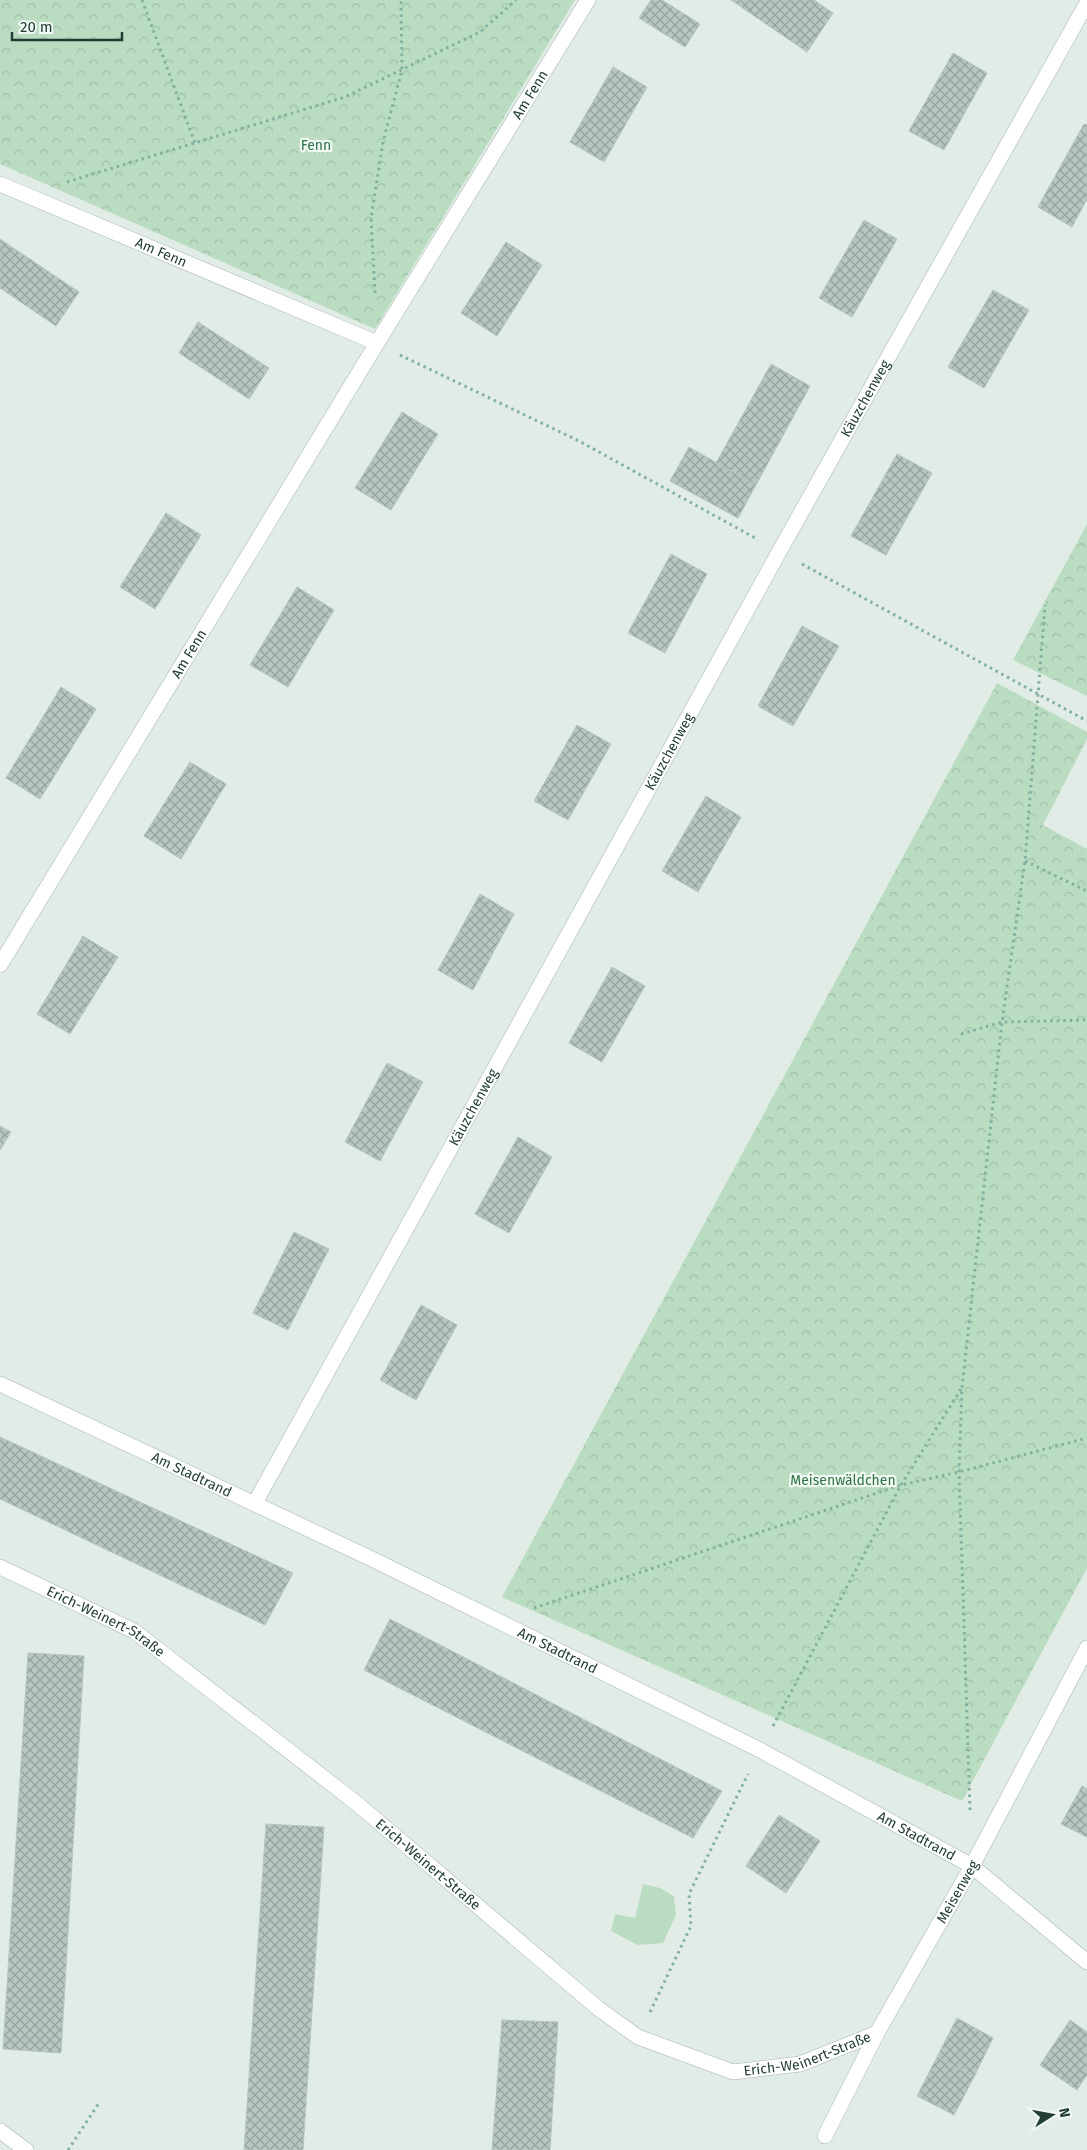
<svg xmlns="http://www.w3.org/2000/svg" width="1087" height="2150" font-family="'Fira Sans',sans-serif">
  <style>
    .green { fill: #baddc2 }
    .forest { fill: url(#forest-crowns) }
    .building { fill: url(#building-cross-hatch); stroke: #b4c6bd }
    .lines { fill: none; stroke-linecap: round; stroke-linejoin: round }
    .minor-casing { stroke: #a5b4ae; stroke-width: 16 }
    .path { stroke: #82b09f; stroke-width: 3; stroke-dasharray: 2.5 4; stroke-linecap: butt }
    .minor { stroke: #fff; stroke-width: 15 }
    .labels { text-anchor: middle; stroke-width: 4.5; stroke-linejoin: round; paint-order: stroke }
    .street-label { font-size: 14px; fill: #223d34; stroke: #f2f9f5 }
    .park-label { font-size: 14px; fill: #2c7444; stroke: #f2f9f5 }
  </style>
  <defs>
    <pattern id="forest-crowns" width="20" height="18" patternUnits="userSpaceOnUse" patternTransform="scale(1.25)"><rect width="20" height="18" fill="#baddc2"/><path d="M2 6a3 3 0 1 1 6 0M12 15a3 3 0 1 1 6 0" fill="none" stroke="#a0bfa7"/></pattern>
    <pattern id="building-cross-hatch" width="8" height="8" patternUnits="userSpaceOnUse" patternTransform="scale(1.25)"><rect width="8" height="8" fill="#b7c7c0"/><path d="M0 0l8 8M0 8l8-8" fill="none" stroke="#94a39d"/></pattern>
  </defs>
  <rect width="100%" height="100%" fill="#e2ece7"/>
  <!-- green -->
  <path class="green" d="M643 1884 660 1888 674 1896 676 1915 663 1943 638 1945 611 1931 615 1914 635 1918Z"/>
  <!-- forest -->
  <path class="forest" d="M0 0H575L375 329 0 164Z
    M1087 524V696L1013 660Z
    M997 683 1087 732V739L1043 825 1087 849V1568L962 1801 502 1597Z"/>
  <!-- building -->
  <path class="building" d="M651 0H662L700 24 685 47 639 18Z
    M731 0H814L833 13 807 52Z
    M953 53 987 73 944 150 909 131Z
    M613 67 647 87 604 162 570 142Z
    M1084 124 1087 125V199L1072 227 1038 207Z
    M864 220 897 239 852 317 819 298Z
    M0 239 79 292 56 326 0 288Z
    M506 242 542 265 497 336 461 313Z
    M993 290 1029 310 984 388 948 367Z
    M198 322 269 368 249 399 179 353Z
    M771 364 810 386 756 485 716 463Z
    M402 412 438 434 391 510 355 488Z
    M689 447 756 485 738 518 670 481Z
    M897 454 932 473 886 555 851 536Z
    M166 513 201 535 155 609 120 587Z
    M671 554 707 574 665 653 628 633Z
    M297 587 334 610 288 687 250 665Z
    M802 626 839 646 793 726 758 706Z
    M61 687 96 709 40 799 6 778Z
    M577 725 611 744 568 820 534 801Z
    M190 762 226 784 181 859 144 836Z
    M706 796 741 817 698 892 662 871Z
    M480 894 514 914 473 990 438 970Z
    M83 936 118 957 70 1034 37 1014Z
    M612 967 645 986 602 1062 569 1043Z
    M387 1063 423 1082 380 1161 345 1142Z
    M0 1126 11 1132 0 1150Z
    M518 1137 552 1157 509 1233 475 1214Z
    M294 1232 329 1249 288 1330 253 1313Z
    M421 1305 457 1325 416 1400 380 1380Z
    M0 1437 293 1573 265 1625 0 1499Z
    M390 1619 722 1791 693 1838 364 1670Z
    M28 1653 84 1656 61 2053 3 2049Z
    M1082 1786 1087 1789V1837L1061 1824Z
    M779 1815 820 1841 786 1893 746 1866Z
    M266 1824 324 1827 303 2150H244Z
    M957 2018 993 2038 974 2077 937 2057Z
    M502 2020 558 2022 550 2150H492Z
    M1070 2020 1087 2032V2075L1077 2090 1040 2065Z
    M937 2057 974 2077 954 2115 917 2096Z"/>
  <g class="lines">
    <!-- minor casing -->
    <g class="minor-casing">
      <g id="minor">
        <path id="s1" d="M0 184 377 343"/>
        <path id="s2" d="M0 965 377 343 588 0"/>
        <path id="s3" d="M0 1384 374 1560 760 1750 972 1866 1087 1962"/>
        <path id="s4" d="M255 1503 779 552 1087 3"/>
        <path id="s5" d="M0 1567 134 1631 355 1802 599 2009 638 2037 733 2072 800 2064 877 2033"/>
        <path d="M0 2131 26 2150"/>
        <path id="s6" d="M825 2136 877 2033 972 1866 1087 1648"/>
      </g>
    </g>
    <!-- path -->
    <path class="path" d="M142 0 195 143
      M67 182 345 97 480 32 516 0
      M375 293 371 218 383 142 402 70 401 0
      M400 355 579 441 757 539
      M802 564 1087 721
      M1025 861 1087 891
      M961 1034 1002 1022 1087 1020
      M534 1608 901 1485 959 1472 1087 1438
      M773 1726 901 1485 961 1389
      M970 1810 959 1472 962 1388 1002 1022 1025 861 1045 605
      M650 2012 691 1926 689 1894 748 1774
      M68 2150 99 2103"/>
    <!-- minor -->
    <use href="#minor" class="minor"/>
  </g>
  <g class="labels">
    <!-- street labels -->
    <g class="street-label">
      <text dy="5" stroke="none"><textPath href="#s2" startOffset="1019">Am Fenn</textPath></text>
      <text dy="5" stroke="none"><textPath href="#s1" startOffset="175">Am Fenn</textPath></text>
      <text dy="5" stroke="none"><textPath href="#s4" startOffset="1262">Käuzchenweg</textPath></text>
      <text dy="5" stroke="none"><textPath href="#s2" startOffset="364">Am Fenn</textPath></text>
      <text dy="5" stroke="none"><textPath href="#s4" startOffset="858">Käuzchenweg</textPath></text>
      <text dy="5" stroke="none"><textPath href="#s4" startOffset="452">Käuzchenweg</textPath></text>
      <text dy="5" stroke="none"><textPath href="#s3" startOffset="212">Am Stadtrand</textPath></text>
      <text dy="5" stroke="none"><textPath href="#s5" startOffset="119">Erich-Weinert-Straße</textPath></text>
      <text dy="5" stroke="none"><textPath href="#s3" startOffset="618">Am Stadtrand</textPath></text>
      <text dy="5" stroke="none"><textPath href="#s3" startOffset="1022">Am Stadtrand</textPath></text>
      <text dy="5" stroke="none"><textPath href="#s5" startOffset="524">Erich-Weinert-Straße</textPath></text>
      <text dy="5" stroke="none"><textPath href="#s6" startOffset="278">Meisenweg</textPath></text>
      <text dy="5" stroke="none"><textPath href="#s5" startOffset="974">Erich-Weinert-Straße</textPath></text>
    </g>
    <!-- park labels -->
    <g class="park-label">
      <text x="316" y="150">Fenn</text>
      <text x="843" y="1485">Meisenwäldchen</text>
    </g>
  </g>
  <!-- north arrow -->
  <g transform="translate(1052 2115) rotate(79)" stroke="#f2f9f5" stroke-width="4" paint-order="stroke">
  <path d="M0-4L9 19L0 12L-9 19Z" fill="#223d34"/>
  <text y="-8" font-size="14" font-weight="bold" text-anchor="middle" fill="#223d34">N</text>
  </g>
  <!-- scale -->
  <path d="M12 32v8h110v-8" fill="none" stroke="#223d34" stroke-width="2.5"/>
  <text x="20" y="32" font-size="15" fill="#223d34" stroke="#f2f9f5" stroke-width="4" paint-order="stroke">20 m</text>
</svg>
